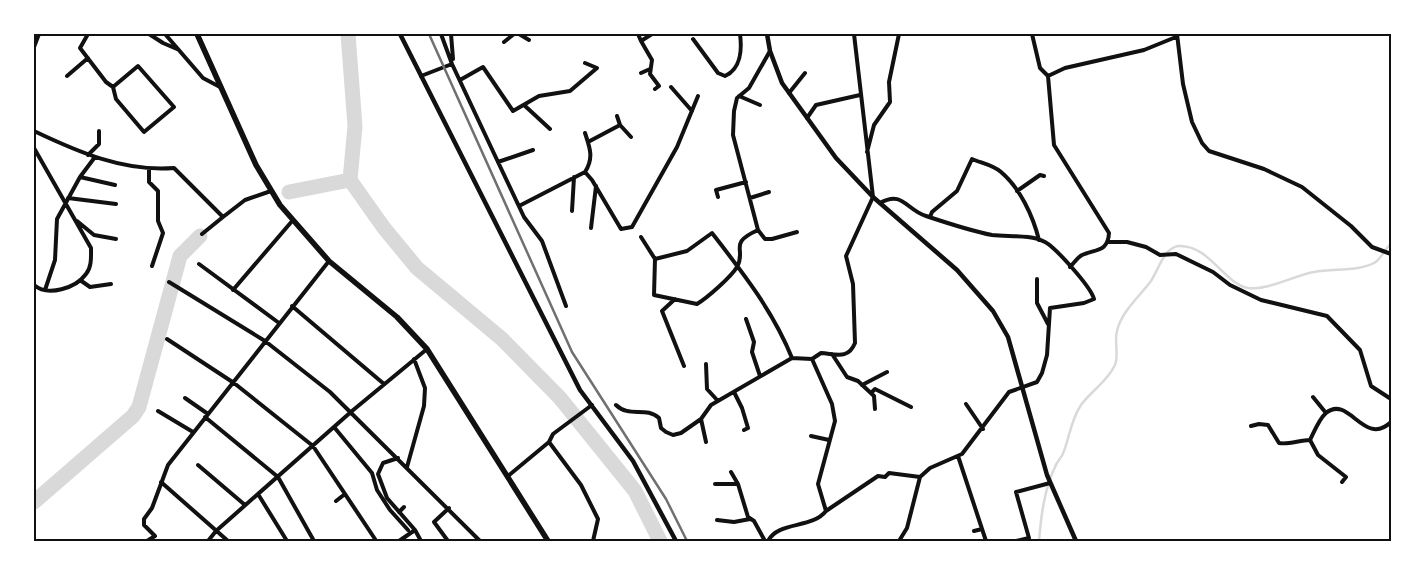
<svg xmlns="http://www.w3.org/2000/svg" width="1425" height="575" font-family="'Work Sans',sans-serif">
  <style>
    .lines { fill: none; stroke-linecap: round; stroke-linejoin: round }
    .stream { stroke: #d9d9d9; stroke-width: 2.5 }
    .river { stroke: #d9d9d9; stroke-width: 15 }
    .minor { stroke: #111; stroke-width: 4 }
    .tertiary { stroke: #111; stroke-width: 4.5 }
    .trunk { stroke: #111; stroke-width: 5.5 }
    .rail { stroke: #707070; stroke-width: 2.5 }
    .neatline { fill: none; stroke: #111; stroke-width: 2 }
  </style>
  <rect width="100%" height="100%" fill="#fff"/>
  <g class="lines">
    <!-- stream -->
    <path class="stream" d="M1039 541C1041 517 1044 490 1055 467 1057 461 1062 458 1064 451 1070 435 1071 420 1081 405 1091 391 1107 382 1115 365 1119 354 1114 342 1117 331 1121 312 1140 296 1151 281 1156 273 1160 262 1166 254 1168 251 1173 247 1178 246 1209 244 1223 283 1248 288 1266 291 1296 275 1314 272 1333 268 1356 272 1374 263 1381 260 1384 249 1391 244"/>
    <!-- river -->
    <path class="river" d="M348 34 355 126 350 180 384 228 417 268 502 339 560 398 635 491 660 541
      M289 192 350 180
      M34 502 133 416 139 407 180 256 200 236"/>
    <!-- minor -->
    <path class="minor" d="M88 34 80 48 106 82 113 87 116 99 144 132 174 107 138 66 113 87
      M149 34 163 43 177 49
      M165 34 203 78 220 87
      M441 34 452 64 498 162 524 217 542 241 566 306
      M451 34 453 59
      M519 34 529 40
      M638 34 641 41 652 34
      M1032 34 1040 68 1048 76 1054 145 1109 233C1108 252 1096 249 1082 255 1078 257 1074 263 1070 267
      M1177 34 1183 84 1192 122 1202 143 1209 151 1264 169 1302 187 1351 226 1372 247 1391 254
      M693 39 718 73 725 76C741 69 742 49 740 34
      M641 41 652 60 650 74 659 86 655 89
      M504 42 514 34
      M34 47 39 34
      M641 73 650 69
      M67 76 88 58
      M421 76 452 64
      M1048 76 1065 68 1144 50 1176 37
      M460 80 483 67 513 111 539 96 570 91 597 68 585 63
      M671 87 692 111
      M789 93 805 73
      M739 96 760 105
      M524 105 550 129
      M807 118 816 105 860 95
      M620 125 631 137
      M34 131C78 152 124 172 174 168L223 217 245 200 271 191
      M588 142 620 125 617 116
      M34 148 91 248C91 256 92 267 86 274 76 288 48 297 34 285
      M867 152 874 125 890 102 889 82 899 34
      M88 155 99 144V131
      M498 162 533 150
      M149 170V182L158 191V221L163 233 152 266
      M585 172C594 158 590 148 585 133
      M80 177 115 185
      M1017 191 1040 175 1044 176
      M718 197 716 190 746 182
      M68 198 116 204
      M750 198 769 192
      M880 203C903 190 906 210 926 216 947 223 971 231 992 235 1009 237 1030 234 1045 242 1056 248 1091 287 1094 299L1084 303 1050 308 1047 355 1042 373 1037 382 1009 392 962 454 930 468 920 477 907 528 899 541
      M519 206 585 172 592 180 621 229 632 227 677 147 698 96
      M572 211 574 177
      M930 217 932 212 957 191 972 159C981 163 993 165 1001 172 1020 188 1033 216 1039 240
      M77 221 94 235 116 239
      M591 228 596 186
      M758 230 765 239H772L797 232
      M202 234 223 217
      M641 237 655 259 654 295 697 304C707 298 731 277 737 267 747 249 727 244 758 230L733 135 734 111 737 98 749 88 770 51
      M1109 242H1127L1146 247 1160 255 1176 254 1213 272 1230 285 1261 300 1327 316 1360 350 1371 386 1391 399
      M655 259 687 251 712 233C743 273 773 311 792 358L812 359 821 353C836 354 848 360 855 343L853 284 846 256 873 197 854 34
      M199 264 279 323
      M1037 279V303L1048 324
      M80 280 90 287 111 284
      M169 282 265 341 330 392 480 541
      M45 290 55 260 57 219 80 177 95 157
      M233 290 293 220
      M675 299 662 311 684 366
      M292 306 384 384
      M746 319 754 342 752 352 760 376
      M167 339 234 383 313 446 375 539
      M832 354 847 377 858 381 874 396 875 409
      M706 364 707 389 718 401
      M862 385 887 372
      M734 392 742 408 748 428 744 430
      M871 393 875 389 911 407
      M1313 397 1326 413
      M185 398 208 414
      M966 404 983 429
      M616 405C629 418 646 406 659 418L661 428 666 432 673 435 681 433 701 419 711 405 792 358
      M158 411 193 432
      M205 417 278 477 314 541
      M701 419 706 442
      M1251 426 1259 424 1268 425 1279 443C1288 445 1300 440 1310 440 1314 432 1319 419 1326 413 1349 394 1364 448 1391 422
      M334 427 372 473 377 490 390 510 408 530
      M811 436 829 440
      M1310 440 1318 455 1346 477 1342 482
      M549 442 581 485 598 519 593 541
      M958 456 986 541
      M398 458 383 463 378 474 387 498 415 530 399 541
      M198 465 245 505
      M407 467 424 406 425 388 414 359
      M731 472 738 484 748 517 754 521 765 541
      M508 476 549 442 553 434 592 405
      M161 482 228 541
      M715 484H738
      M258 494 287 541
      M336 501 345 494
      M826 511 878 476 885 477 889 473 920 477
      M399 512 404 507
      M717 520 734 522 750 519
      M415 530 421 541
      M974 531 982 529
      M147 541 155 536 144 525V519L152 508 168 465 329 261
      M208 541 216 531 352 411 427 349
      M448 541 434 522 449 508
      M768 541C778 521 812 529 826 511L818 484 835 421 832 404 812 359
      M1016 541 1029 538 1016 492 1050 483"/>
    <!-- tertiary -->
    <path class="tertiary" d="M400 34 580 390 633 461 676 541
      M767 34 770 51 782 83 836 158 873 197 957 270 993 311 1008 337 1047 475 1076 541"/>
    <!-- trunk -->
    <path class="trunk" d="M197 34 256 165 280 205 329 261 397 317 427 349 548 541"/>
    <!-- rail -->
    <path class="rail" d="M429 34 572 352 666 499 687 541"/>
  </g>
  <!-- border -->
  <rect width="1425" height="575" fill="none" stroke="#ffffff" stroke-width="70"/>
  <rect x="35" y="35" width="1355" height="505" class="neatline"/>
</svg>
